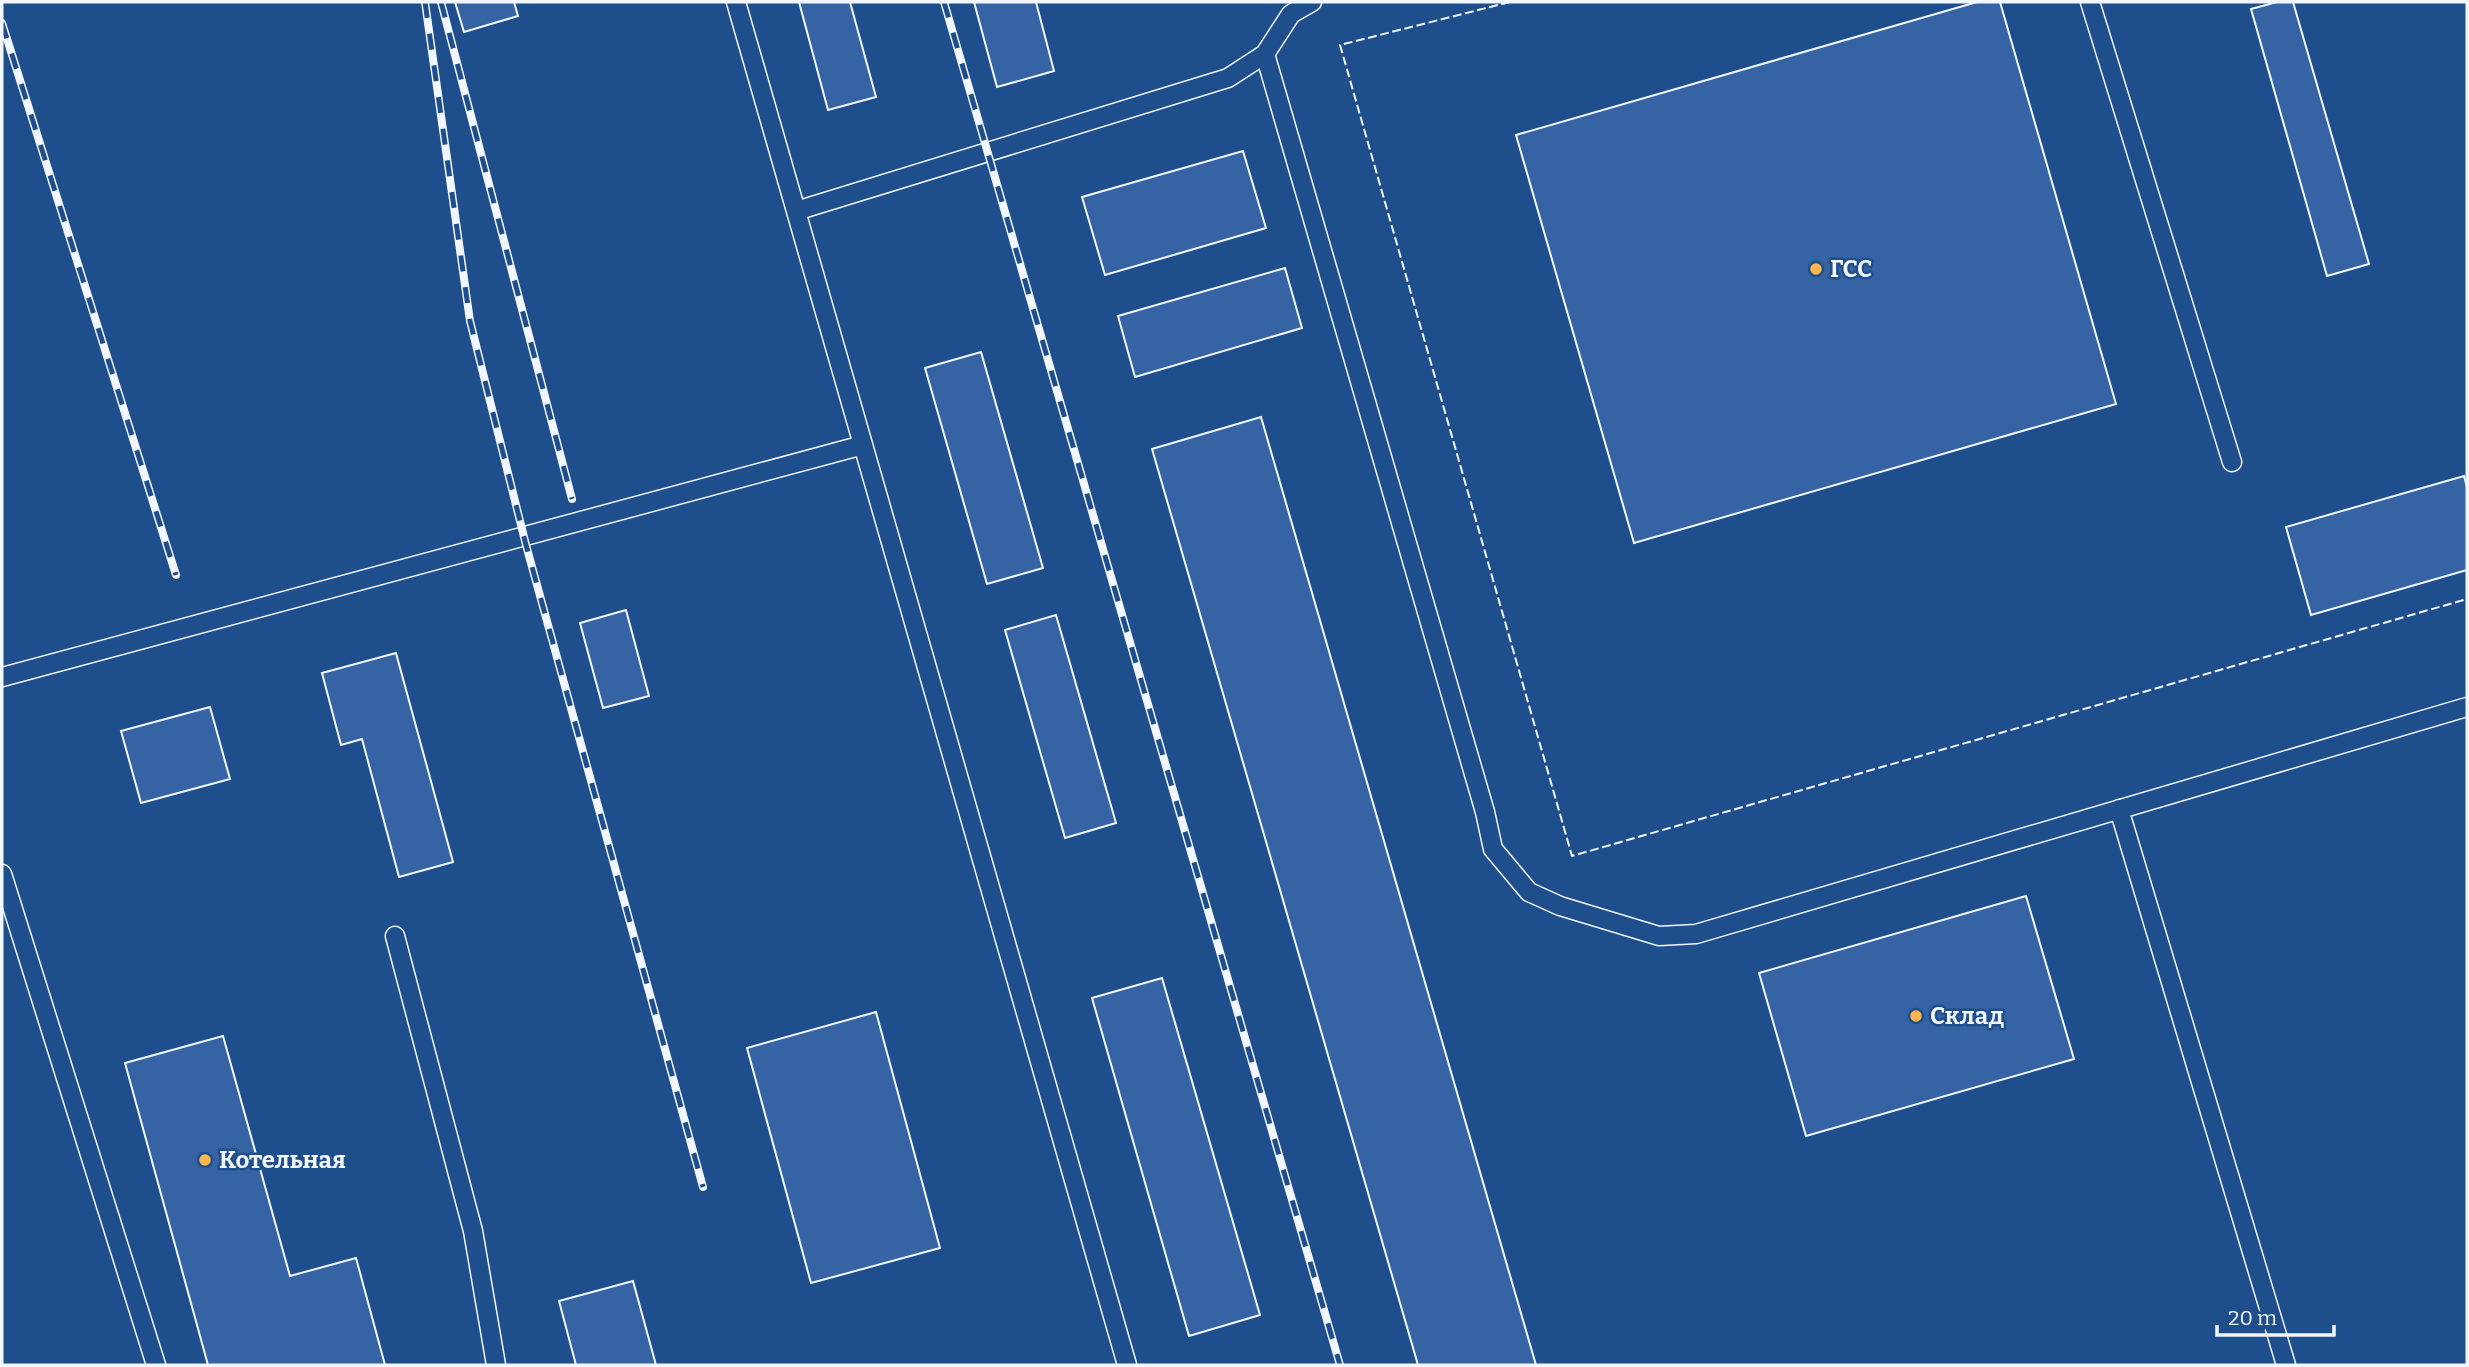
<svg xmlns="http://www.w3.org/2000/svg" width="2469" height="1367" font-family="Bitter,serif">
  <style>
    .building { fill: #3563a3; stroke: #f2f6ff; stroke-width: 2 }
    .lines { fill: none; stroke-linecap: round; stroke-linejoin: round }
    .lane-casing { stroke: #f2f6ff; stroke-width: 21 }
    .lane { stroke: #1f4e8c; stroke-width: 18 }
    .rail-casing { stroke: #f2f6ff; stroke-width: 8 }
    .rail { stroke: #1f4e8c; stroke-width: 5; stroke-dasharray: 16; stroke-linecap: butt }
    .fence { stroke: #f2f6ff; stroke-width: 2; stroke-dasharray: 9 3.5; stroke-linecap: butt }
    .poi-dot { fill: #ffb74d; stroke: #1f4e8c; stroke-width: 2.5 }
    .labels { text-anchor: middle; stroke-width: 5; stroke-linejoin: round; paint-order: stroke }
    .poi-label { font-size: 24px; font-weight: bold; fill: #f2f6ff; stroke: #1f4e8c; text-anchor: start }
  </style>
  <rect width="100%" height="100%" fill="#1f4e8c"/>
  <!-- building -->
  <path class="building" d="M455 2H514L518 16 464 32Z
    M799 2H850L876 97 828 110Z
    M974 2H1036L1054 71 997 87Z
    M1977 2H2000L2116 404 1634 543 1516 135Z
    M2277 2H2293L2369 264 2327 276 2251 9Z
    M1243 151 1266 228 1105 275 1082 197Z
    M1285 268 1302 328 1135 377 1118 316Z
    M981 352 1043 568 987 584 925 368Z
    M1261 417 1536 1365H1418L1152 449Z
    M2464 476 2467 487V570L2311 615 2286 527Z
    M626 610 649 696 603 708 580 623Z
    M1056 615 1116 823 1065 838 1005 630Z
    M396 653 453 862 399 877 362 739 341 745 322 673Z
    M210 707 230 779 141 803 121 731Z
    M2026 896 2074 1059 1806 1136 1759 973Z
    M1162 978 1260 1315 1189 1336 1092 998Z
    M876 1012 940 1248 811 1283 747 1048Z
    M223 1036 290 1276 356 1258 385 1365H208L125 1063Z
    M633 1281 656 1365H576L559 1301Z"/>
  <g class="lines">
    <!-- lane casing -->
    <g class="lane-casing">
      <path id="lane" d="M736 2 1127 1365
        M1312 2 1291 14 1265 54 1485 812 1493 849 1529 892 1560 906 1659 936 1696 934 2467 707
        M2090 2 2232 462
        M796 211 1228 78 1265 54
        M2 677 863 445
        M2119 809 2286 1365
        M2 874 156 1365
        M395 936 473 1231 496 1365"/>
    </g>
    <!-- lane -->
    <use href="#lane" class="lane"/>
    <!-- rail casing -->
    <g class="rail-casing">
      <path id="rail" d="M425 2 470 321 526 545 703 1187
        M441 2 572 499
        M944 2 1340 1365
        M2 23 176 575"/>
    </g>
    <!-- rail -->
    <use href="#rail" class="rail"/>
    <!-- fence -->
    <path class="fence" d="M1510 2 1340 45 1572 856 2467 599"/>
  </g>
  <!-- markers -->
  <g class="poi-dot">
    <circle cx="1816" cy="269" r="7"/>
    <circle cx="1916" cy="1016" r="7"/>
    <circle cx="205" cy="1160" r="7"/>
  </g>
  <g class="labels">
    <!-- poi labels -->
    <g class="poi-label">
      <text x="1830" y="277">ГСС</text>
      <text x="1930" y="1024">Склад</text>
      <text x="219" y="1168">Котельная</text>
    </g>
  </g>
  <!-- border -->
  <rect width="2469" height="1367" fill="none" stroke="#f2f6ff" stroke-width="7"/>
  <!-- scale -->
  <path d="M2217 1325v10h117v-10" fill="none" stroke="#f2f6ff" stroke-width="3.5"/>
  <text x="2228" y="1325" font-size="21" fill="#f2f6ff" stroke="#1f4e8c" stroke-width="5" paint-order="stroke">20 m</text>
</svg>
